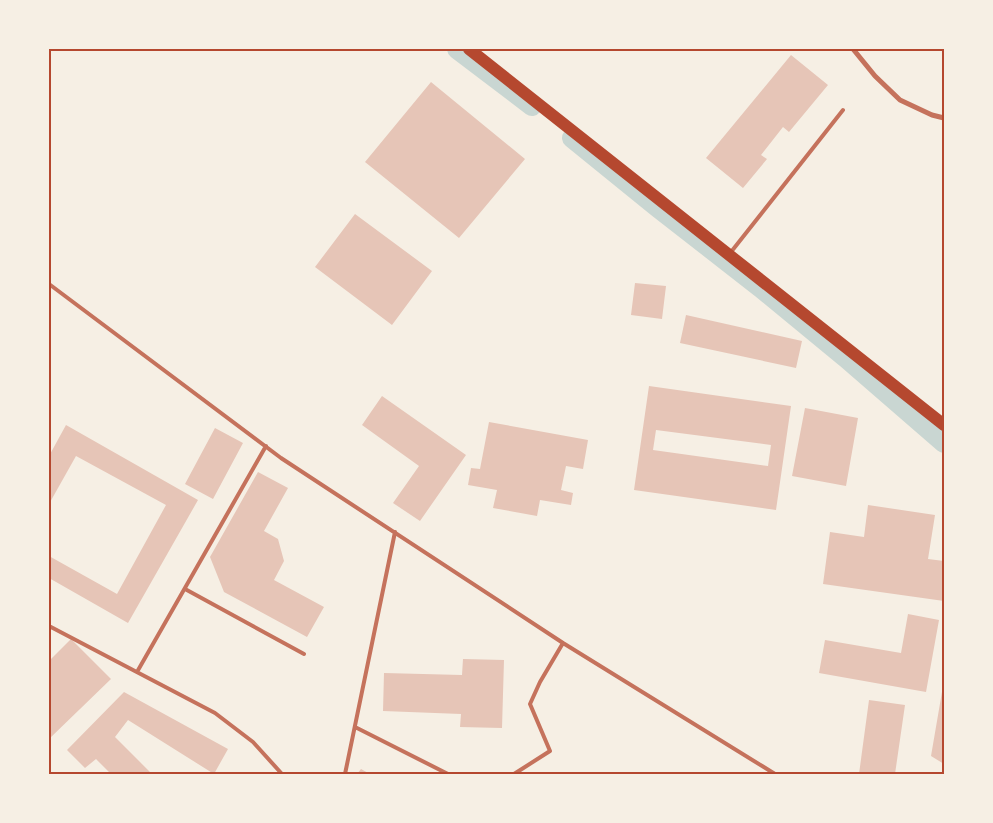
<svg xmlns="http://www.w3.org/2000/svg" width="993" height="823" font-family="Inter,sans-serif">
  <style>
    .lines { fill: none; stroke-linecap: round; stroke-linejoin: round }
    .canal { stroke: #c9d6d2; stroke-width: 20 }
    .building { fill: #e6c5b7; fill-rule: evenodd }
    .service { stroke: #c5725c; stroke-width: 4 }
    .minor { stroke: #c5725c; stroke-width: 5 }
    .primary { stroke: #b5482f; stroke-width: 12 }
    .neatline { fill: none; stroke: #b5482f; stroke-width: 2 }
  </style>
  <rect width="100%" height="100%" fill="#f6efe4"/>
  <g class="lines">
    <!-- canal -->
    <path class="canal" d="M457 49 532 106
      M572 138 657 207 761 288 846 358 944 443"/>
  </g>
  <!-- building -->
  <path class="building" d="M791 55 828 85 789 132 783 127 761 155 767 159 743 188 706 158Z
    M431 82 525 159 459 238 365 162Z
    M355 214 432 271 392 325 315 267Z
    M635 283 666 286 662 319 631 315Z
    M686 315 802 341 796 368 680 343Z
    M649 386 791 406 776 510 634 490ZM656 430 771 445 768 466 653 450Z
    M382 396 466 455 420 521 393 503 419 466 362 425Z
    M805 408 858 418 846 486 792 476Z
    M489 422 588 440 583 469 566 466 561 490 573 493 571 505 540 500 537 516 493 508 497 490 468 485 471 468 480 469Z
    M66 425 198 500 128 623 49 578V556L117 594 166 505 76 456 49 504V456Z
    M215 428 243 443 213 499 185 484Z
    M258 472 288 488 264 531 278 539 284 561 274 580 324 607 307 637 224 592 210 557Z
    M868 505 935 515 928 559 944 561V601L823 584 830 532 864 537Z
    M908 614 939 620 926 692 819 673 825 640 901 653Z
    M71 639 111 679 49 739V661Z
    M463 659 504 660 502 728 460 727 461 714 383 711 384 673 462 675Z
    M943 686H944V764L931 756Z
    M124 692 228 749 214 774 128 720 115 737 152 774H111L96 759 85 768 67 750Z
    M869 700 905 705 895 774H859Z
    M361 769 370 774H357Z"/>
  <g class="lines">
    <!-- service -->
    <path class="service" d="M731 252 843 110
      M49 284 281 458 563 643 775 774
      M185 589 304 654
      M49 626 215 713 253 742 282 774
      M137 672 266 446
      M355 727 448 774
      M345 774 395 532
      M514 774 550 751 530 704 540 682 563 643"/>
    <!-- minor -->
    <path class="minor" d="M853 49 875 76 900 100 932 115 944 118"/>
    <!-- primary -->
    <path class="primary" d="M469 49 944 425"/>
  </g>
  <!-- border -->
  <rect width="993" height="823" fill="none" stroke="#f6efe4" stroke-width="100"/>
  <rect x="50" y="50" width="893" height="723" class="neatline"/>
</svg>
